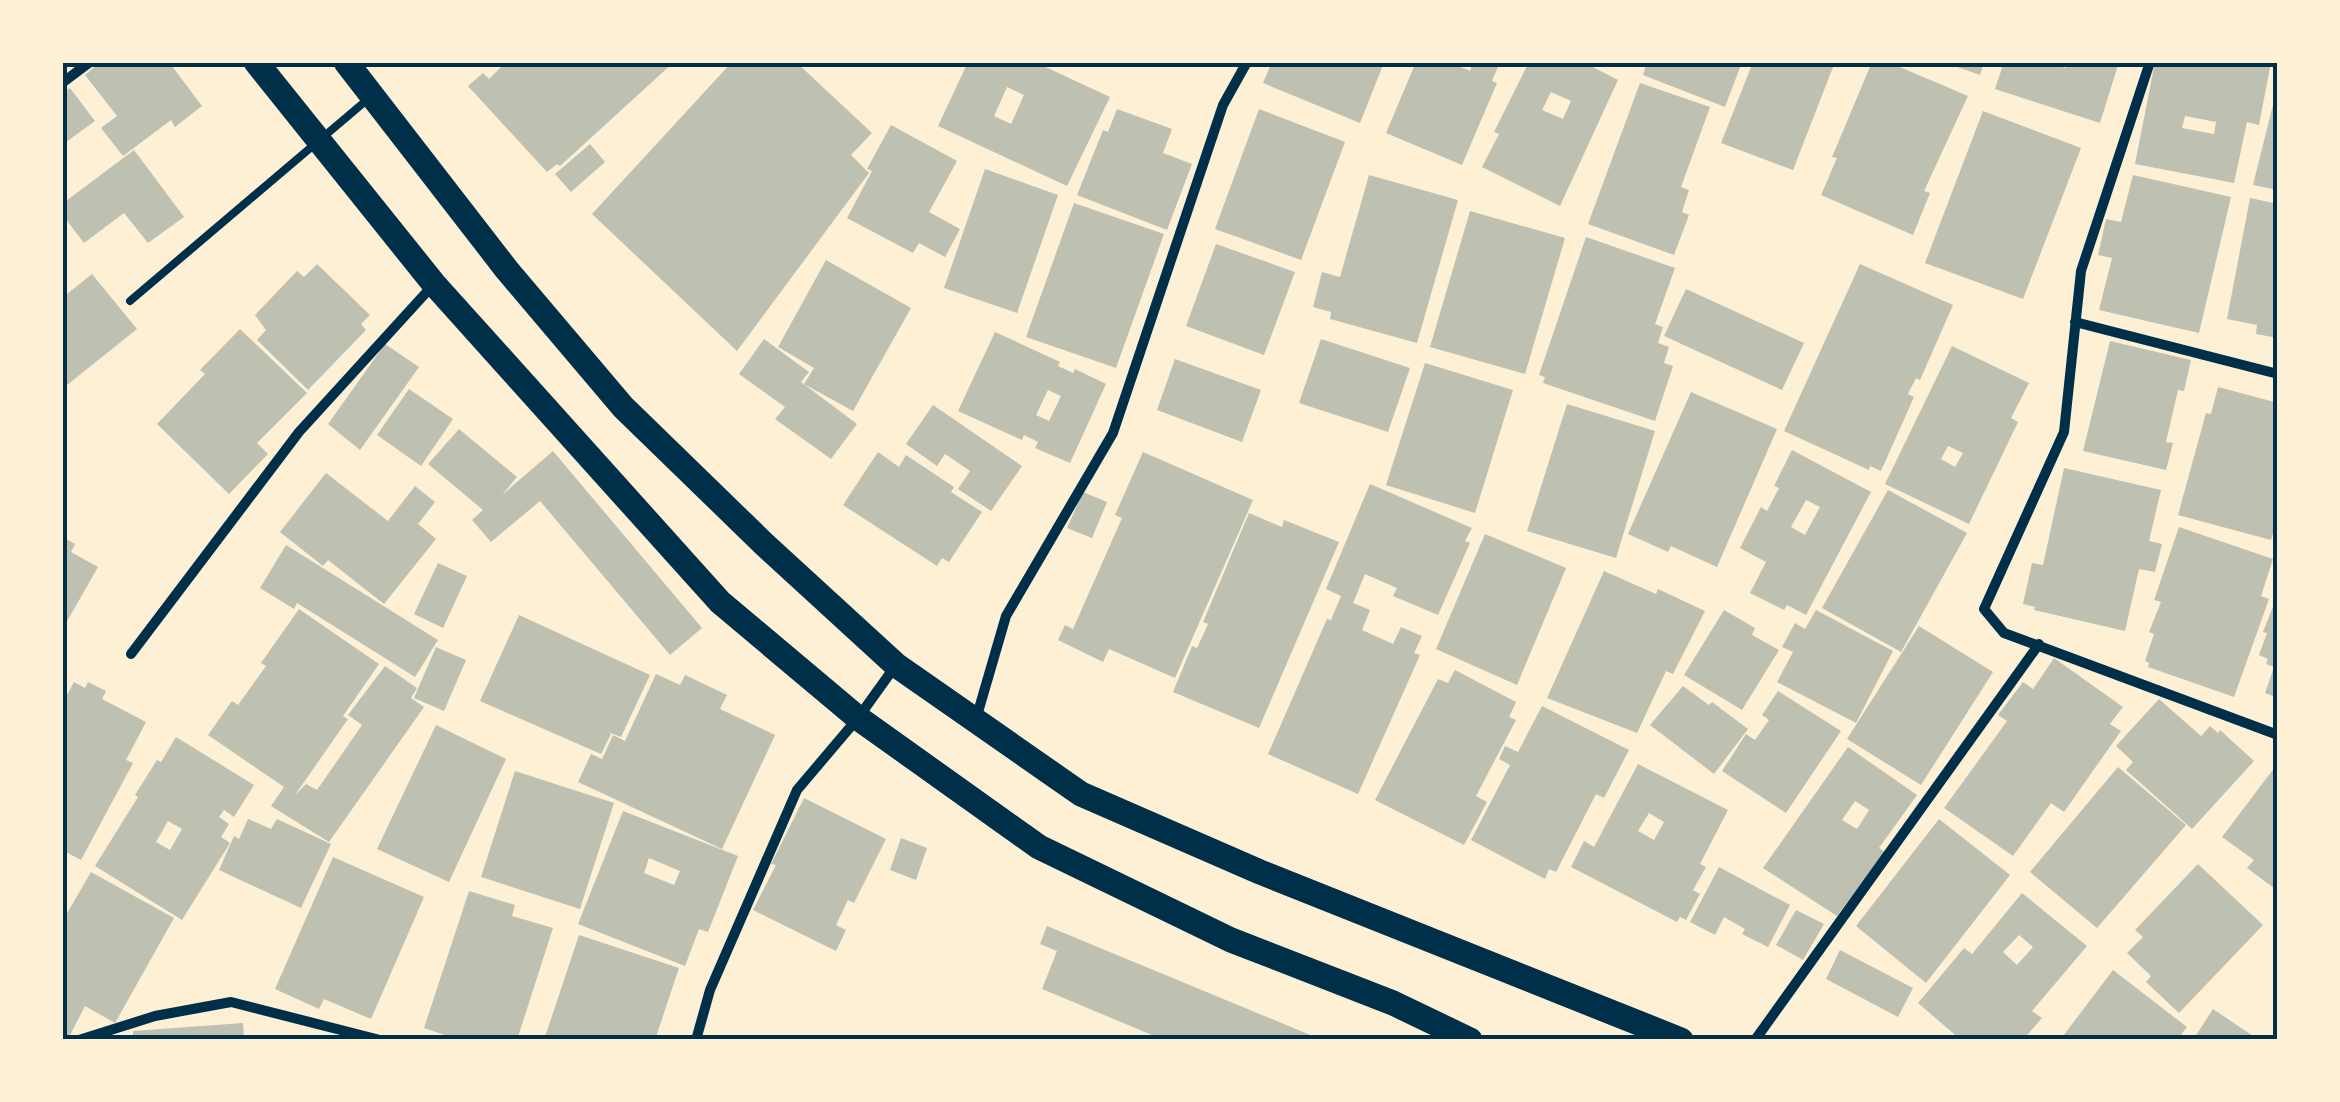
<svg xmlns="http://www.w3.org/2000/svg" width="2340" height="1102" font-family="'Noto Sans',sans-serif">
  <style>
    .building { fill: #bec0b2; fill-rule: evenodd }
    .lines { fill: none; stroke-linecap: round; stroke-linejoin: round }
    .service { stroke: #003049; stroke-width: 8 }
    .minor { stroke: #003049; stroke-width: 10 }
    .primary { stroke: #003049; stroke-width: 25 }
    .neatline { fill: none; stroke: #003049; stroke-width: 4 }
  </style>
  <rect width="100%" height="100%" fill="#fdf0d5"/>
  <!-- building -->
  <path class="building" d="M101 62H169L202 106 175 127 171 120 123 156 101 128 117 116 85 75Z
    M506 62H674L560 166 557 164 547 172 468 86 483 73 489 79Z
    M732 62H796L872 133 851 155 869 173 737 351 592 214Z
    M968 62H1030L1038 66 1039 64 1110 97 1067 186 938 126ZM1007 87 1024 95 1011 124 994 116Z
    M1272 62H1376L1383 65 1360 123 1263 83Z
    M1416 62H1449L1470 71 1473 62H1500L1492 81 1497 83 1462 165 1386 133Z
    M1529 62H1583L1618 80 1560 206 1482 167 1499 134 1494 132ZM1551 92 1571 101 1563 119 1542 110Z
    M1647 62H1742L1725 107 1643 75Z
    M1753 62H1835L1793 170 1721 143Z
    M1872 62H1888L1968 96 1924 191 1930 193 1913 235 1821 195 1837 158 1832 157Z
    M1943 62H1984L1980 75Z
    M2004 62H2048L2066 68 2068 62H2119L2100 123 1995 89Z
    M2155 62H2271L2259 125 2247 122 2234 183 2135 164ZM2185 116 2216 122 2214 134 2182 128Z
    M1640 83 1710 107 1681 187 1689 190 1682 212 1689 215 1674 255 1588 224Z
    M70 88 95 121 62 145V93Z
    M2276 93H2278V190L2253 185Z
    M1117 109 1172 129 1163 153 1192 164 1167 230 1077 195 1103 130 1108 132Z
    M1259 109 1345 142 1301 260 1215 229Z
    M1983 111 2081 148 2023 299 1925 263Z
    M891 125 957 161 929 212 960 229 945 257 919 243 913 253 847 218 872 171 867 169Z
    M590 144 605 162 571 192 555 174Z
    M134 150 184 217 148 243 124 213 84 243 62 214V204Z
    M985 169 1058 195 1017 313 944 288Z
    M1369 175 1458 200 1417 343 1330 319 1331 312 1313 307 1322 272 1340 277Z
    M2133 175 2231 197 2199 333 2099 310 2112 258 2098 255 2106 219 2121 222Z
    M2250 198 2278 204V338L2256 334 2257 325 2227 319Z
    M1074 203 1164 234 1116 368 1026 337Z
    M1470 211 1565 238 1525 374 1430 347Z
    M1586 237 1675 268 1655 324 1663 327 1658 343 1669 347 1664 363 1673 366 1655 421 1543 383 1545 377 1539 375Z
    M1216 244 1295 272 1264 355 1186 326Z
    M826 260 911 308 853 411 804 384 814 368 778 347Z
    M317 264 370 315 361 324 366 330 308 390 257 340 266 330 255 315 297 271 304 277Z
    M1860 264 1953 305 1920 380 1916 378 1908 394 1914 397 1881 471 1870 466 1869 470 1784 431Z
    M92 274 137 329 62 389V298Z
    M1686 289 1804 343 1782 390 1664 336Z
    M240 329 307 393 257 443 268 454 229 494 157 424 205 374 200 370Z
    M995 332 1060 362 1058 366 1073 373 1075 369 1106 384 1070 463 1035 448 1038 442 1024 435 1022 440 958 411ZM1048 390 1061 396 1049 421 1036 415Z
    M764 339 809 372 801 382 857 424 831 459 775 419 785 407 739 374Z
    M1321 339 1410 368 1388 432 1299 403Z
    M2110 341 2191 360 2184 391 2178 390 2166 442 2173 443 2166 470 2083 451Z
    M385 344 419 367 360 450 328 424Z
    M1952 346 2029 383 2011 418 2018 422 1969 524 1885 484ZM1948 446 1963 453 1955 467 1941 459Z
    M1175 359 1261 390 1242 442 1157 410Z
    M1425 363 1513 390 1475 513 1386 485Z
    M2218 387 2278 403V516L2271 540 2178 515 2206 413 2211 414Z
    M409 389 453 419 421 466 377 435Z
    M1691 392 1777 429 1717 567 1671 546 1668 552 1628 534Z
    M1567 404 1655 431 1616 558 1527 531Z
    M933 405 1022 466 991 511 958 489 970 471 945 454 937 466 906 444Z
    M459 429 517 477 502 495 553 451 702 628 670 655 540 501 491 542 472 520 483 510 428 464Z
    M1792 450 1871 492 1806 615 1787 605 1784 610 1750 593 1766 562 1740 548 1761 507 1767 511 1779 488 1774 486ZM1806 500 1820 507 1805 535 1791 527Z
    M878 452 899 467 906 455 954 487 951 492 982 512 949 562 942 558 937 566 843 505Z
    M1143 452 1253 500 1175 678 1109 649 1103 662 1058 640 1065 625 1073 629 1122 518 1115 515Z
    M2064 468 2161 490 2149 541 2162 544 2155 572 2139 569 2125 631 2034 610 2035 607 2023 604 2032 563 2043 565Z
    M326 473 388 521 415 486 435 502 418 524 436 539 384 604 328 560 323 566 280 532Z
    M1370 484 1472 528 1465 541 1470 543 1438 615 1393 596 1397 588 1365 574 1353 603 1370 610 1362 630 1393 644 1401 627 1422 636 1414 653 1420 655 1358 794 1268 754 1327 619 1331 620 1341 596 1326 589Z
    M1888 490 1967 533 1901 652 1822 608Z
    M1083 492 1107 502 1092 538 1067 528Z
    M1249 513 1282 527 1284 520 1339 542 1259 728 1173 692 1192 646 1197 648 1208 624 1203 622Z
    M2179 527 2273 559 2261 596 2269 599 2234 697 2148 667 2149 663 2145 661 2154 634 2149 632 2161 602 2154 600Z
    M1485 534 1566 568 1517 685 1436 649Z
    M62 537 75 544 71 552 98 567 62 630Z
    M286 545 438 640 415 677 297 603 294 609 260 588Z
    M438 563 467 576 443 628 414 614Z
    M1604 571 1656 594 1658 589 1705 611 1673 674 1666 671 1637 733 1547 698Z
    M2278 594V698L2265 693 2274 667 2266 664 2268 659 2259 655 2267 633 2263 632Z
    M299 609 379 664 343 716 348 719 295 795 306 784 317 790 362 725 348 715 385 666 417 688 411 698 424 707 329 842 271 806 284 787 208 735 232 701 238 705 266 666 261 663Z
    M1724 610 1755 628 1752 635 1779 650 1742 710 1684 675Z
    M1816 610 1893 651 1856 723 1777 682 1793 652 1782 647 1795 623 1805 629Z
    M519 615 650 675 621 737 608 732 611 734 601 754 480 701Z
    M1919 626 1993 672 1921 785 1847 739Z
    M436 647 466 660 444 711 414 698Z
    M2054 658 2123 707 2110 724 2121 731 2064 812 2051 803 2013 856 1944 808 2007 721 1998 715 2023 682 2033 689Z
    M1455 670 1516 702 1509 717 1516 720 1476 796 1487 802 1464 845 1375 800 1438 679 1448 683Z
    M656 674 680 685 685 675 727 695 720 709 775 735 722 849 578 782 591 754 602 759 613 735 625 741Z
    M74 682 85 688 88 682 106 691 102 699 146 722 126 760 133 763 81 860 62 850V704Z
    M1683 686 1709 705 1712 702 1748 729 1714 774 1650 725Z
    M1778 691 1841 731 1786 813 1722 771 1746 734 1755 740 1769 720 1762 715Z
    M2159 699 2201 736 2210 726 2218 733 2220 730 2254 761 2192 829 2126 770 2133 762 2116 746Z
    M1542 706 1629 750 1604 798 1596 794 1556 872 1549 869 1545 879 1471 840 1510 765 1499 759 1505 746 1518 752Z
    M436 725 506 759 449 882 377 849Z
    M176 737 254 785 234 817 224 810 219 817 229 824 221 837 230 843 182 920 95 866 138 797 135 795 157 760 161 762ZM168 821 182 829 170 850 156 842Z
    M1848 747 1917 795 1879 848 1885 852 1837 916 1763 868ZM1855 801 1869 810 1857 829 1842 820Z
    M2278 763V891L2247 868 2254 860 2222 837Z
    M1638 764 1728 810 1700 864 1706 867 1693 890 1700 894 1686 920 1680 917 1677 922 1571 867 1584 841 1594 847ZM1649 813 1664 822 1654 840 1638 831Z
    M2118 767 2186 825 2097 928 2030 872Z
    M515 771 614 803 580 909 481 877Z
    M804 798 886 839 854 903 848 900 836 925 846 930 836 951 753 910 776 865 771 864Z
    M623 811 738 856 708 932 699 929 685 966 578 924ZM649 858 680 871 674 885 644 873Z
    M248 819 271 829 277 819 331 844 301 908 219 870 234 836 239 839Z
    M1939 819 2010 875 1926 983 1856 926Z
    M901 838 927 848 916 880 890 870Z
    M333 857 424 897 371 1019 324 999 319 1009 275 989Z
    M2198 864 2263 925 2179 1013 2146 982 2151 976 2127 953 2143 937 2135 930Z
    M1719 867 1790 905 1768 947 1742 934 1745 929 1724 917 1715 935 1690 922Z
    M91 872 174 918 115 1023 85 1006 68 1039 62 1036V922Z
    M469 891 515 905 512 916 553 928 517 1040H460L424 1028Z
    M2022 893 2087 946 2032 1011 2042 1018 2023 1040H1961L1918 1003 1964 948 1972 954ZM2019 935 2033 947 2017 965 2003 952Z
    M1796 910 1824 924 1803 960 1776 945Z
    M1047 926 1320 1039V1040H1164L1042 989 1057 951 1040 944Z
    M579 935 679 968 655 1040H544Z
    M1840 950 1913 988 1898 1017 1826 979Z
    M2113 970 2187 1027 2177 1040H2060Z
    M2213 1009 2259 1040H2193Z
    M243 1023 244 1040H133V1031Z"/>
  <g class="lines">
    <!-- service -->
    <path class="service" d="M130 301 368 99"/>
    <!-- minor -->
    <path class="minor" d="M2150 62 2081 271 2064 432 1984 609 2004 633 2278 735
      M62 83 90 62
      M2075 322 2278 374
      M131 654 299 432 434 284
      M976 719 1006 616 1113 433 1223 105 1247 62
      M79 1040 155 1016 231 1002 380 1040
      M696 1040 710 990 797 790 858 718 896 665
      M1755 1040 2039 644"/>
    <!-- primary -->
    <path class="primary" d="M256 62 434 284 720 602 858 718 1039 847 1231 940 1393 1003 1470 1040
      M346 62 507 270 623 407 765 545 896 665 1081 794 1260 872 1681 1040"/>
  </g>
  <!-- border -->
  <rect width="2340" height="1102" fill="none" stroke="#fdf0d5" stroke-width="130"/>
  <rect x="65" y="65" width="2210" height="972" class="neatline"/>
</svg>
